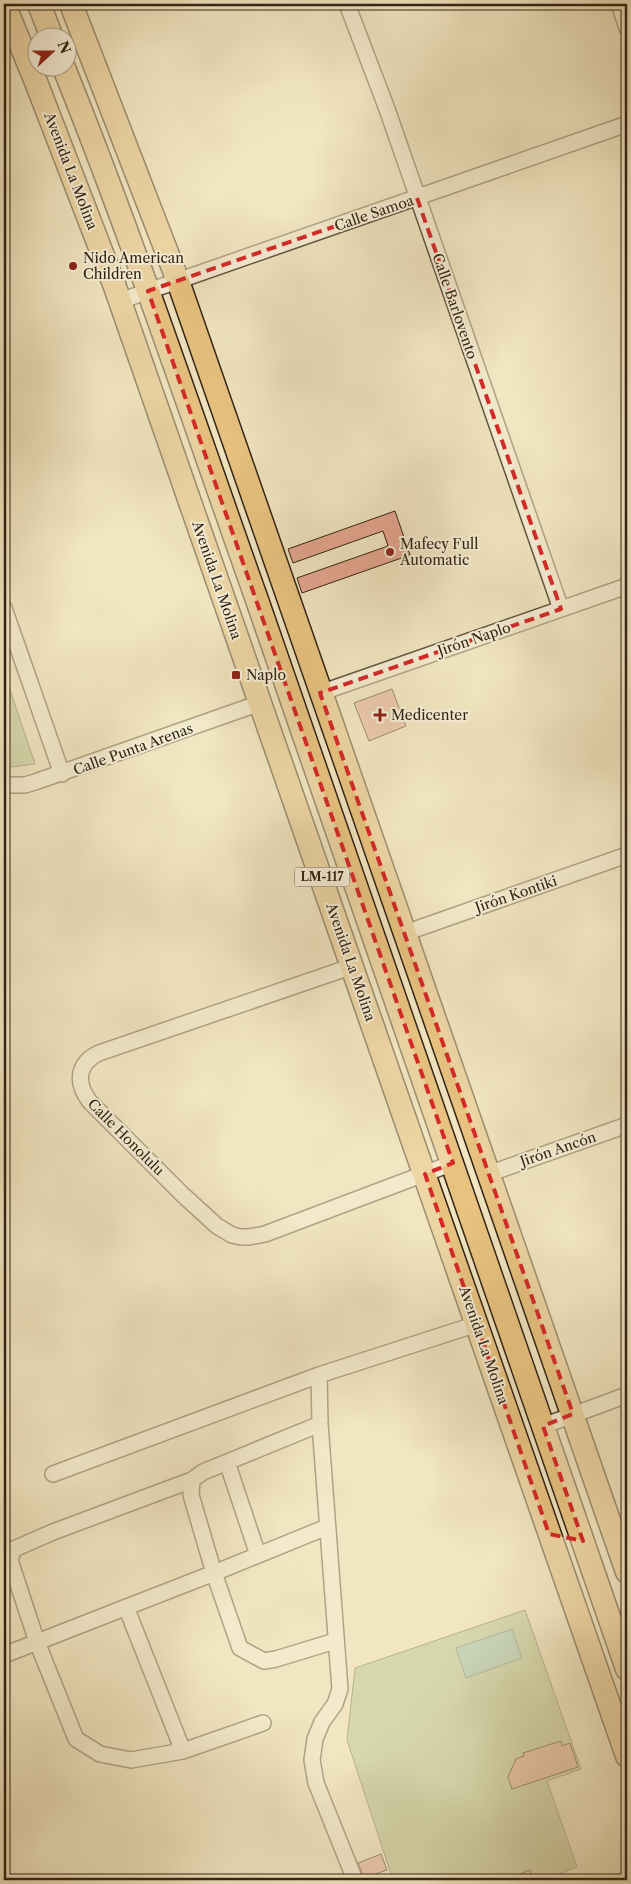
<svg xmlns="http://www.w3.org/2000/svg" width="631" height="1884" font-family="'Libre Caslon Text',serif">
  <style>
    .green { fill: #b8c694; stroke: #757454 }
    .water { fill: #9bc0b0; stroke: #718172 }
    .building { fill: #e4a690; stroke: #322314 }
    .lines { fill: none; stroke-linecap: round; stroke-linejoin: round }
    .minor-casing { stroke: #62543f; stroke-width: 18 }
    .primary-casing { stroke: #322314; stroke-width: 25 }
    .minor { stroke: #f6efd7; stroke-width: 15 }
    .primary { stroke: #e8c380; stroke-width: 22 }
    .marked { fill: none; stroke: #d62828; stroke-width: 4; stroke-dasharray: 10 6; stroke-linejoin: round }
    .poi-dot { fill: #8f2418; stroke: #f6efd7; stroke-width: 2 }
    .labels { text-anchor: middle; stroke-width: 4; stroke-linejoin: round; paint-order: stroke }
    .shield { fill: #f6efd7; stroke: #6d604e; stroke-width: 1 }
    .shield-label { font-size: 12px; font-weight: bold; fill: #322314 }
    .street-label { font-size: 14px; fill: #322314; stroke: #f6efd7 }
    .poi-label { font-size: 14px; fill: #322314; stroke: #f6efd7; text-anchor: start }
  </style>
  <rect width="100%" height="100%" fill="#f1e6c1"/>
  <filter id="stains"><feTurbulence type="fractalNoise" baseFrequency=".004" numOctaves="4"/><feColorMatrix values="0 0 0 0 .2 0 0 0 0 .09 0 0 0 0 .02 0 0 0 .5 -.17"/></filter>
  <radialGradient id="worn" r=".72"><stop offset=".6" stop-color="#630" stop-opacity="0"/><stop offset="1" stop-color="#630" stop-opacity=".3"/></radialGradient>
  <!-- green -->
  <path class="green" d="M4 672 35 764 4 768Z
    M525 1610 581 1769 547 1781 577 1867 551 1877V1880H393L347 1740 355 1668Z"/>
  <!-- water -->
  <path class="water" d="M512 1629 522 1658 466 1678 456 1648Z"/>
  <!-- building -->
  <path class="building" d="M395 511 410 555 302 593 297 578 388 546 383 531 293 563 288 549Z
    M392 689 406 726 369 741 354 703Z
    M561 1741 562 1746 570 1743 578 1767 512 1789 508 1777 516 1759 524 1756 523 1753Z
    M381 1854 387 1870 364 1878 358 1863Z
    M530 1870 533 1880H517L515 1876Z"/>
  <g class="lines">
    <!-- minor casing -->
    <g class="minor-casing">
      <path id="minor" d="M347 4 387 109 561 609
        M619 4 627 28
        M120 301 627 124
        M4 608 62 774
        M320 693 627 586
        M4 785H25L35 782 260 703
        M405 933 627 855
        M353 966 99 1053C76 1064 76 1084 90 1102L183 1195 217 1226 232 1235 241 1237H249L265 1234 453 1163
        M488 1174 627 1125
        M319 1375 320 1424 340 1689 335 1704 322 1722 315 1739 312 1760 316 1783 355 1880
        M320 1424 203 1472 192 1480 191 1495 214 1573 240 1648 264 1661 276 1659 335 1641
        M543 1426 627 1395
        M227 1462 258 1555
        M53 1474 319 1375 477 1324
        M192 1480 53 1532 14 1549 10 1560 37 1642 76 1739 100 1754 131 1760 183 1751 263 1723
        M126 1607 183 1751
        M4 1655 214 1573 327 1527"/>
    </g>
    <!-- primary casing -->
    <g class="primary-casing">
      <path id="primary" d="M4 4 36 82 114 284 627 1756
        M39 4 52 38
        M71 4 178 281 627 1572
        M64 68C134 242 193 420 256 597 382 954 504 1312 627 1669"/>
    </g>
    <!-- minor -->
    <use href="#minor" class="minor"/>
    <!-- primary -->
    <use href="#primary" class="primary"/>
  </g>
  <!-- marked area -->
  <path d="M0 0H631V1884H0ZM417 198 561 609 320 693 573 1414 543 1426 583 1541 549 1534 425 1174 453 1163 148 291Z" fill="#f1e6c1" fill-opacity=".55" fill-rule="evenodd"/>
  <path class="marked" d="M417 198 561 609 320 693 573 1414 543 1426 583 1541 549 1534 425 1174 453 1163 148 291Z"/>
  <!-- markers -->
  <g class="poi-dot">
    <circle cx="73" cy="266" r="5"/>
    <circle cx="390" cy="552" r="5"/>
    <rect x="231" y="670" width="10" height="10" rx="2.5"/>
    <path d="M377.5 707.5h5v5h5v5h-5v5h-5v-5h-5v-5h5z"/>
  </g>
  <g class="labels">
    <!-- shield labels -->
    <rect class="shield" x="294.5" y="867.5" width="55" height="19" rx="4"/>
    <g class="shield-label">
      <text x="322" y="881">LM-117</text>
    </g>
    <!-- street labels -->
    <g class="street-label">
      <text transform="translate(71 171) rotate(69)" y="5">Avenida La Molina</text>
      <text transform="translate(374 213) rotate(-19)" y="5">Calle Samoa</text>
      <text transform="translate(455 306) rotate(71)" y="5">Calle Barlovento</text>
      <text transform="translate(217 580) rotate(71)" y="5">Avenida La Molina</text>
      <text transform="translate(474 639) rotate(-19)" y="5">Jirón Naplo</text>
      <text transform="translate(133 749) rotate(-20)" y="5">Calle Punta Arenas</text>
      <text transform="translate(516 894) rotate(-19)" y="5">Jirón Kontiki</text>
      <text transform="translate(351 962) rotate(71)" y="5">Avenida La Molina</text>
      <text transform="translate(126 1137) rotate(45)" y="5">Calle Honolulu</text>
      <text transform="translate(558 1149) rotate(-19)" y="5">Jirón Ancón</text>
      <text transform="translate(484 1345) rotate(71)" y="5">Avenida La Molina</text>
    </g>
    <!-- poi labels -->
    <g class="poi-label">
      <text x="83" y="263">Nido American<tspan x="83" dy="16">Children</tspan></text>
      <text x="400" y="549">Mafecy Full<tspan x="400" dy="16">Automatic</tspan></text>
      <text x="246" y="680">Naplo</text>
      <text x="391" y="720">Medicenter</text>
    </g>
  </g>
  <!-- margin -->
  <rect width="631" height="1884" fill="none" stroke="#f1e6c1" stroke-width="20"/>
  <rect x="5" y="5" width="621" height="1874" fill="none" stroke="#322314" stroke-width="2.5"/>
  <rect x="10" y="10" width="611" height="1864" fill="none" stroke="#322314"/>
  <!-- north arrow -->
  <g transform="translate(52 52) rotate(69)"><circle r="24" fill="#f6efd7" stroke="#a89d89"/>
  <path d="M0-4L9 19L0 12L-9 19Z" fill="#8f2418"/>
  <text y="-8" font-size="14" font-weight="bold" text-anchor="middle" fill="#322314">N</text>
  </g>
  <rect width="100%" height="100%" filter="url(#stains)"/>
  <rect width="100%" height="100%" fill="url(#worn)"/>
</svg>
